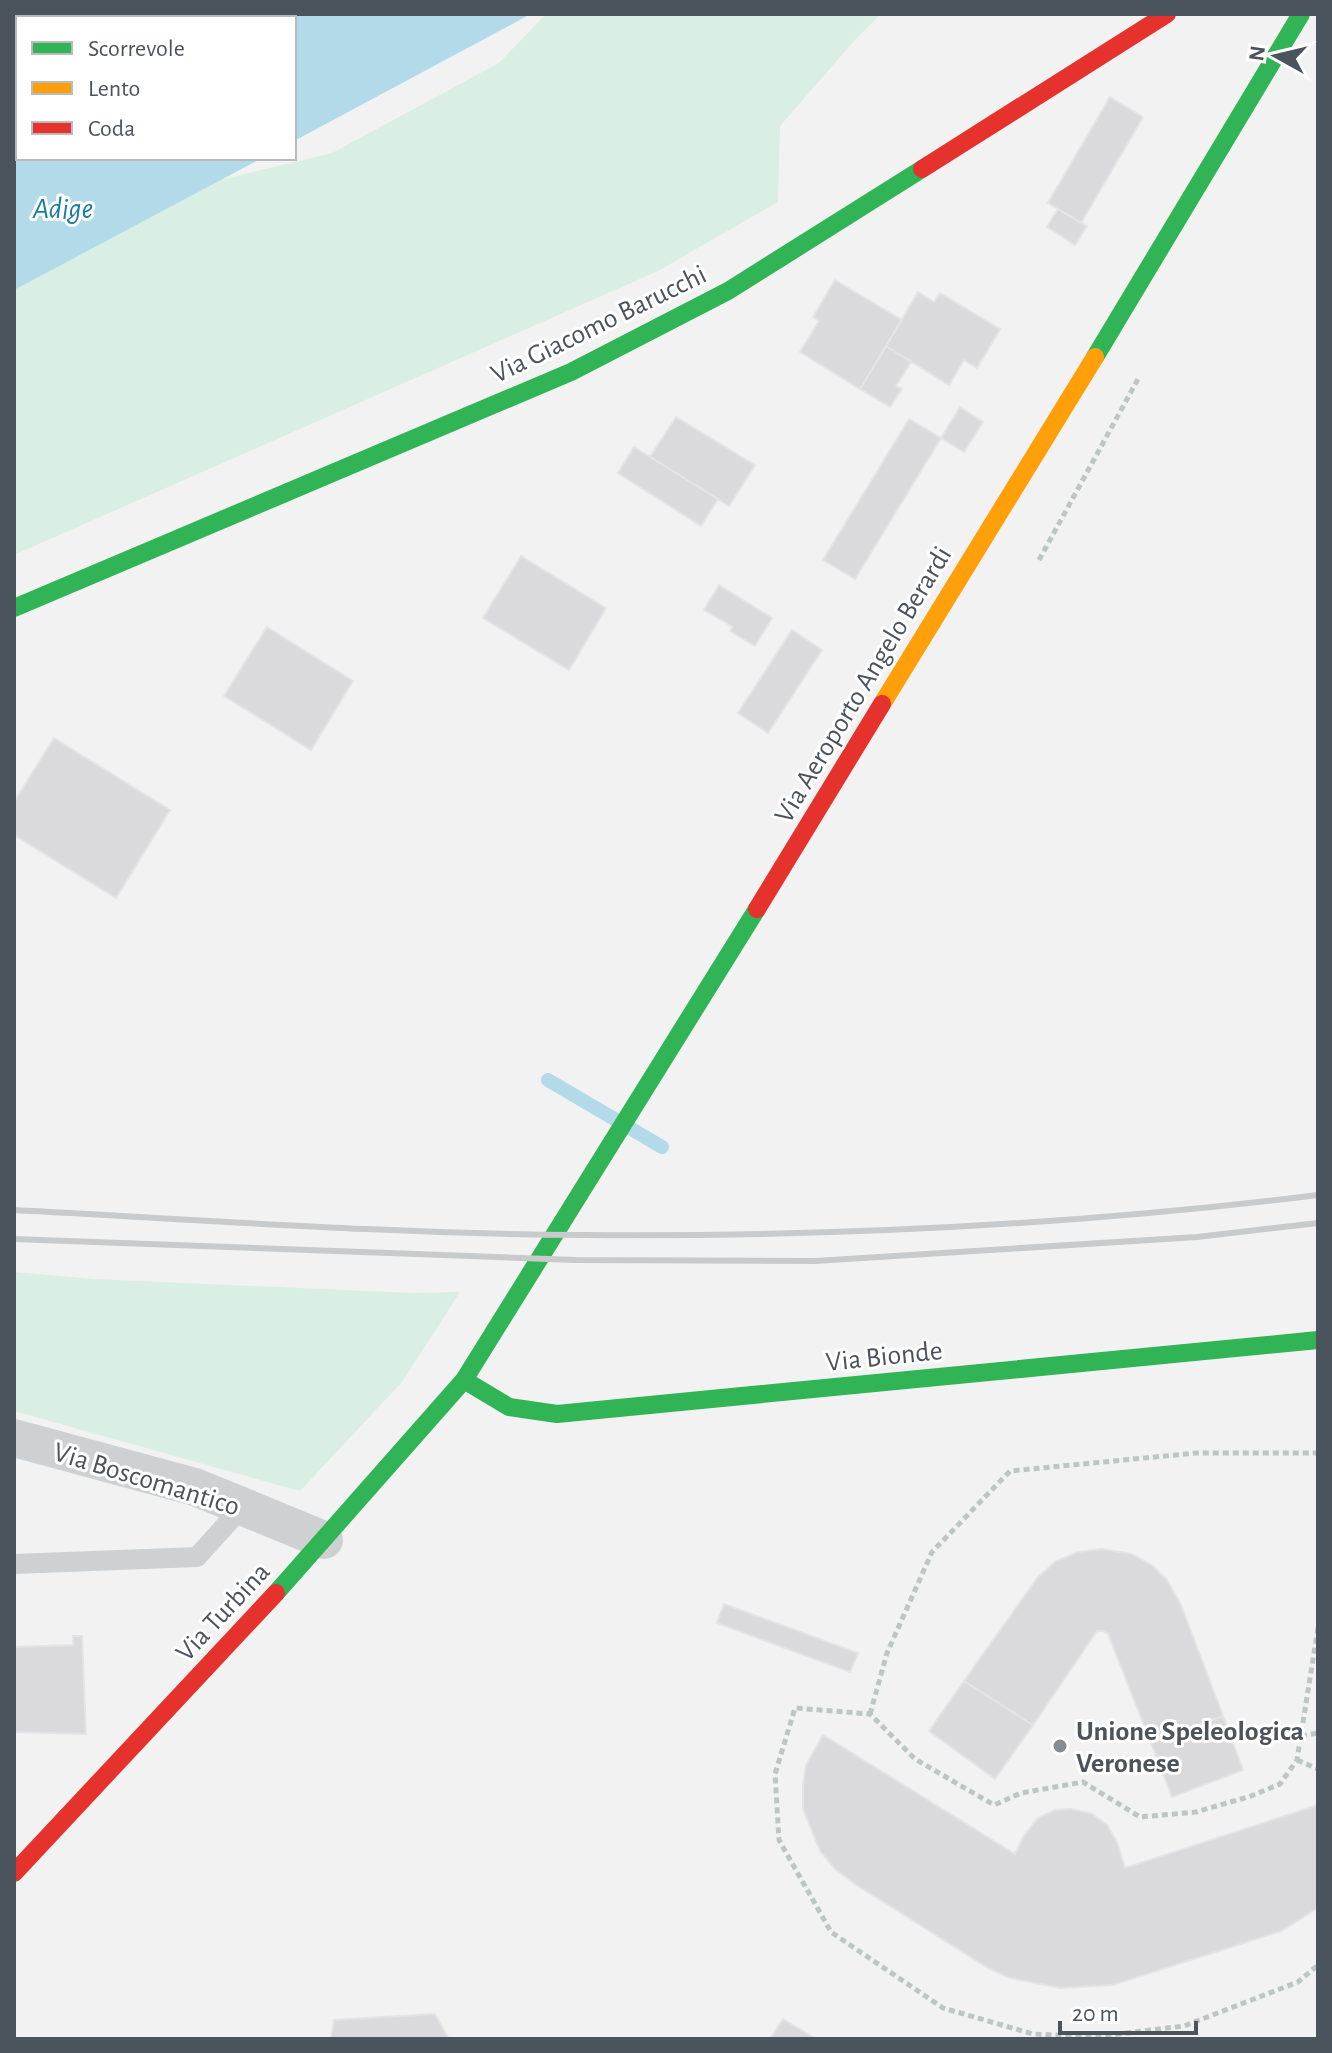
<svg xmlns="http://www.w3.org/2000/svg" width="1332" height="2053" font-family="'Alegreya Sans',sans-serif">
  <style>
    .green { fill: #d9efe3 }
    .water { fill: #b2dae9 }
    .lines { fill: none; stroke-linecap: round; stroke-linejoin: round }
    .stream { stroke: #b2dae9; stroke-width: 14 }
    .building { fill: #dadadc; stroke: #e4e4e5; stroke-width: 2 }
    .path { stroke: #bcc6c3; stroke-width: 5; stroke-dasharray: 6 4; stroke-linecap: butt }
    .lane { stroke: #ced0d2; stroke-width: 20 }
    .street { stroke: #ced0d2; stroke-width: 38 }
    .fast { stroke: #30b455; stroke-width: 18 }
    .slow { stroke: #ff9f0a; stroke-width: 18 }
    .jam { stroke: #e5322d; stroke-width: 18 }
    .rail { stroke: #c8cacb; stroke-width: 6 }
    .poi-dot { fill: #858b91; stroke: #fff; stroke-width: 3 }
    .labels { text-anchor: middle; stroke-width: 6; stroke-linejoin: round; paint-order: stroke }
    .street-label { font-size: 28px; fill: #4b535d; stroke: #fff }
    .poi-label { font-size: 28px; font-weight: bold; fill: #4b535d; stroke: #fff; text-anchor: start }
    .water-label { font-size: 30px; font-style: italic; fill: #1a7da1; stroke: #fff }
  </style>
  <rect width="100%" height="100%" fill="#f2f2f2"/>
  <!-- green -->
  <path class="green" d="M546 14H881L854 41 780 126 778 202 658 271 14 555V242L99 209 332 153 499 63Z
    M14 1272 94 1279 412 1293 460 1292 402 1382 300 1491 14 1411Z"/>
  <!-- water -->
  <path class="water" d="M14 14H531L294 141V18H18V158H262L14 290Z"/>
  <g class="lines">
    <!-- stream -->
    <path class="stream" d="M548 1080 662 1147"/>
  </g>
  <!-- building -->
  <path class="building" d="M1110 97 1143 117 1081 223 1048 203Z
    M1058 209 1087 226 1075 245 1047 227Z
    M835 280 902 320 860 389 800 352 819 321 813 317Z
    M918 292 934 302 940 293 1000 329 977 368 964 360 949 385 886 346Z
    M886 346 911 362 896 386 902 389 890 407 860 389Z
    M960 407 983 422 964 452 941 438Z
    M676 417 755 465 729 506 650 457Z
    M909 419 941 438 855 579 823 560Z
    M634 447 718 499 701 526 618 473Z
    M521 556 606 608 569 670 483 618Z
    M719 585 772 618 755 646 730 631 733 627 704 610Z
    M267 627 353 681 311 750 224 696Z
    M792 630 822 650 768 733 738 713Z
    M54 738 170 810 116 898 14 835V802Z
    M1102 1549 1132 1554 1153 1566 1167 1580 1181 1605 1223 1716 1151 1743 1108 1634 1103 1631H1097L1033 1725 964 1681 1038 1577 1056 1561 1078 1552Z
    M724 1604 858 1653 850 1672 717 1623Z
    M73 1636H82L86 1734 14 1732V1647L73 1645Z
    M964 1681 1033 1725 995 1779 929 1731Z
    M1223 1716 1243 1770 1172 1797 1151 1743Z
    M823 1735 1015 1854 1025 1834 1038 1818 1055 1810 1072 1809 1092 1814 1107 1825 1117 1842 1125 1868 1318 1805V1908L1281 1931 1113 1985 1060 1988 1010 1978 988 1968 855 1884 835 1869 820 1851 803 1809V1785L806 1765Z
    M435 2014 449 2039H331L334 2020Z
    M783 2019 816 2039H770Z"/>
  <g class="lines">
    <!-- path -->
    <path class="path" d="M1039 560 1138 379
      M1318 1628 1297 1760 1280 1784 1251 1796 1196 1812 1140 1817 1083 1782 1021 1793 994 1805 915 1759 870 1714 795 1708 775 1774 779 1840 831 1932 943 2008 1033 2034 1094 2037 1184 2026 1298 1982 1318 1965
      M870 1714 887 1653 932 1552 1010 1471 1196 1453H1318
      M1301 1736 1318 1733
      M1297 1760 1318 1769"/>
    <!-- lane -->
    <path class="lane" d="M14 1564 197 1557 243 1506"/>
    <!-- street -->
    <path class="street" d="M14 1438 195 1487 324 1540"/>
    <!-- fast -->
    <path class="fast" d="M1095 357 1301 14
      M14 608 571 372 728 291 922 169
      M464 1380 509 1407 557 1414 1318 1340
      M276 1593 464 1380 757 909"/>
    <!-- slow -->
    <path class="slow" d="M882 704 1095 357"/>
    <!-- jam -->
    <path class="jam" d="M922 169 1167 14
      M757 909 882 704
      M14 1873 276 1593"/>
    <!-- rail -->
    <path class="rail" d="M14 1210C204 1220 394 1234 584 1235 829 1237 1075 1225 1318 1195
      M14 1239 575 1260 815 1261 1197 1237 1318 1223"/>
  </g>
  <!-- markers -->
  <circle class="poi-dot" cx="1060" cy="1746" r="8"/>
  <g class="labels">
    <!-- street labels -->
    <g class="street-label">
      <text transform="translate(598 323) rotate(-26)" y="10">Via Giacomo Barucchi</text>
      <text transform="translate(862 684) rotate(-59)" y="10">Via Aeroporto Angelo Berardi</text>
      <text transform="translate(884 1355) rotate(-6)" y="10">Via Bionde</text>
      <text transform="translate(147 1478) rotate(17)" y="10">Via Boscomantico</text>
      <text transform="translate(222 1611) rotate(-47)" y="10">Via Turbina</text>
    </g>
    <!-- poi labels -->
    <g class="poi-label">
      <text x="1076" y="1740">Unione Speleologica<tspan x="1076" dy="32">Veronese</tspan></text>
    </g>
    <!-- water labels -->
    <g class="water-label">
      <text x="63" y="218">Adige</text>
    </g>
  </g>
  <!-- border -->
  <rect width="1332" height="2053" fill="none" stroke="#4b535d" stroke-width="32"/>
  <!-- legend -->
  <rect x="16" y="16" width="280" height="144" fill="#ffffff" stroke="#b7babe" stroke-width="2"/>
  <rect x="32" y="42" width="40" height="12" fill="#30b455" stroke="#b7babe" stroke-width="2"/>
  <text x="88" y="56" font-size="24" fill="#4b535d">Scorrevole</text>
  <rect x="32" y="82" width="40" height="12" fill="#ff9f0a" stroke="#b7babe" stroke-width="2"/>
  <text x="88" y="96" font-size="24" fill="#4b535d">Lento</text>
  <rect x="32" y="122" width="40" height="12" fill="#e5322d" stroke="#b7babe" stroke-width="2"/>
  <text x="88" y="136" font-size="24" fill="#4b535d">Coda</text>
  <!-- north arrow -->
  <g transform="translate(1276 56) rotate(278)" stroke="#ffffff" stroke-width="6" paint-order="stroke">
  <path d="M0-6L14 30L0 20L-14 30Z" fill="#4b535d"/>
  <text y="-12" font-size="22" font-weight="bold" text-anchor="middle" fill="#4b535d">N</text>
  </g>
  <!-- scale -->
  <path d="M1060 2021v12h136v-12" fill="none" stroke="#4b535d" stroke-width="4"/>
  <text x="1072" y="2021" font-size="24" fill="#4b535d" stroke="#ffffff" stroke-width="6" paint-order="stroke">20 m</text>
</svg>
